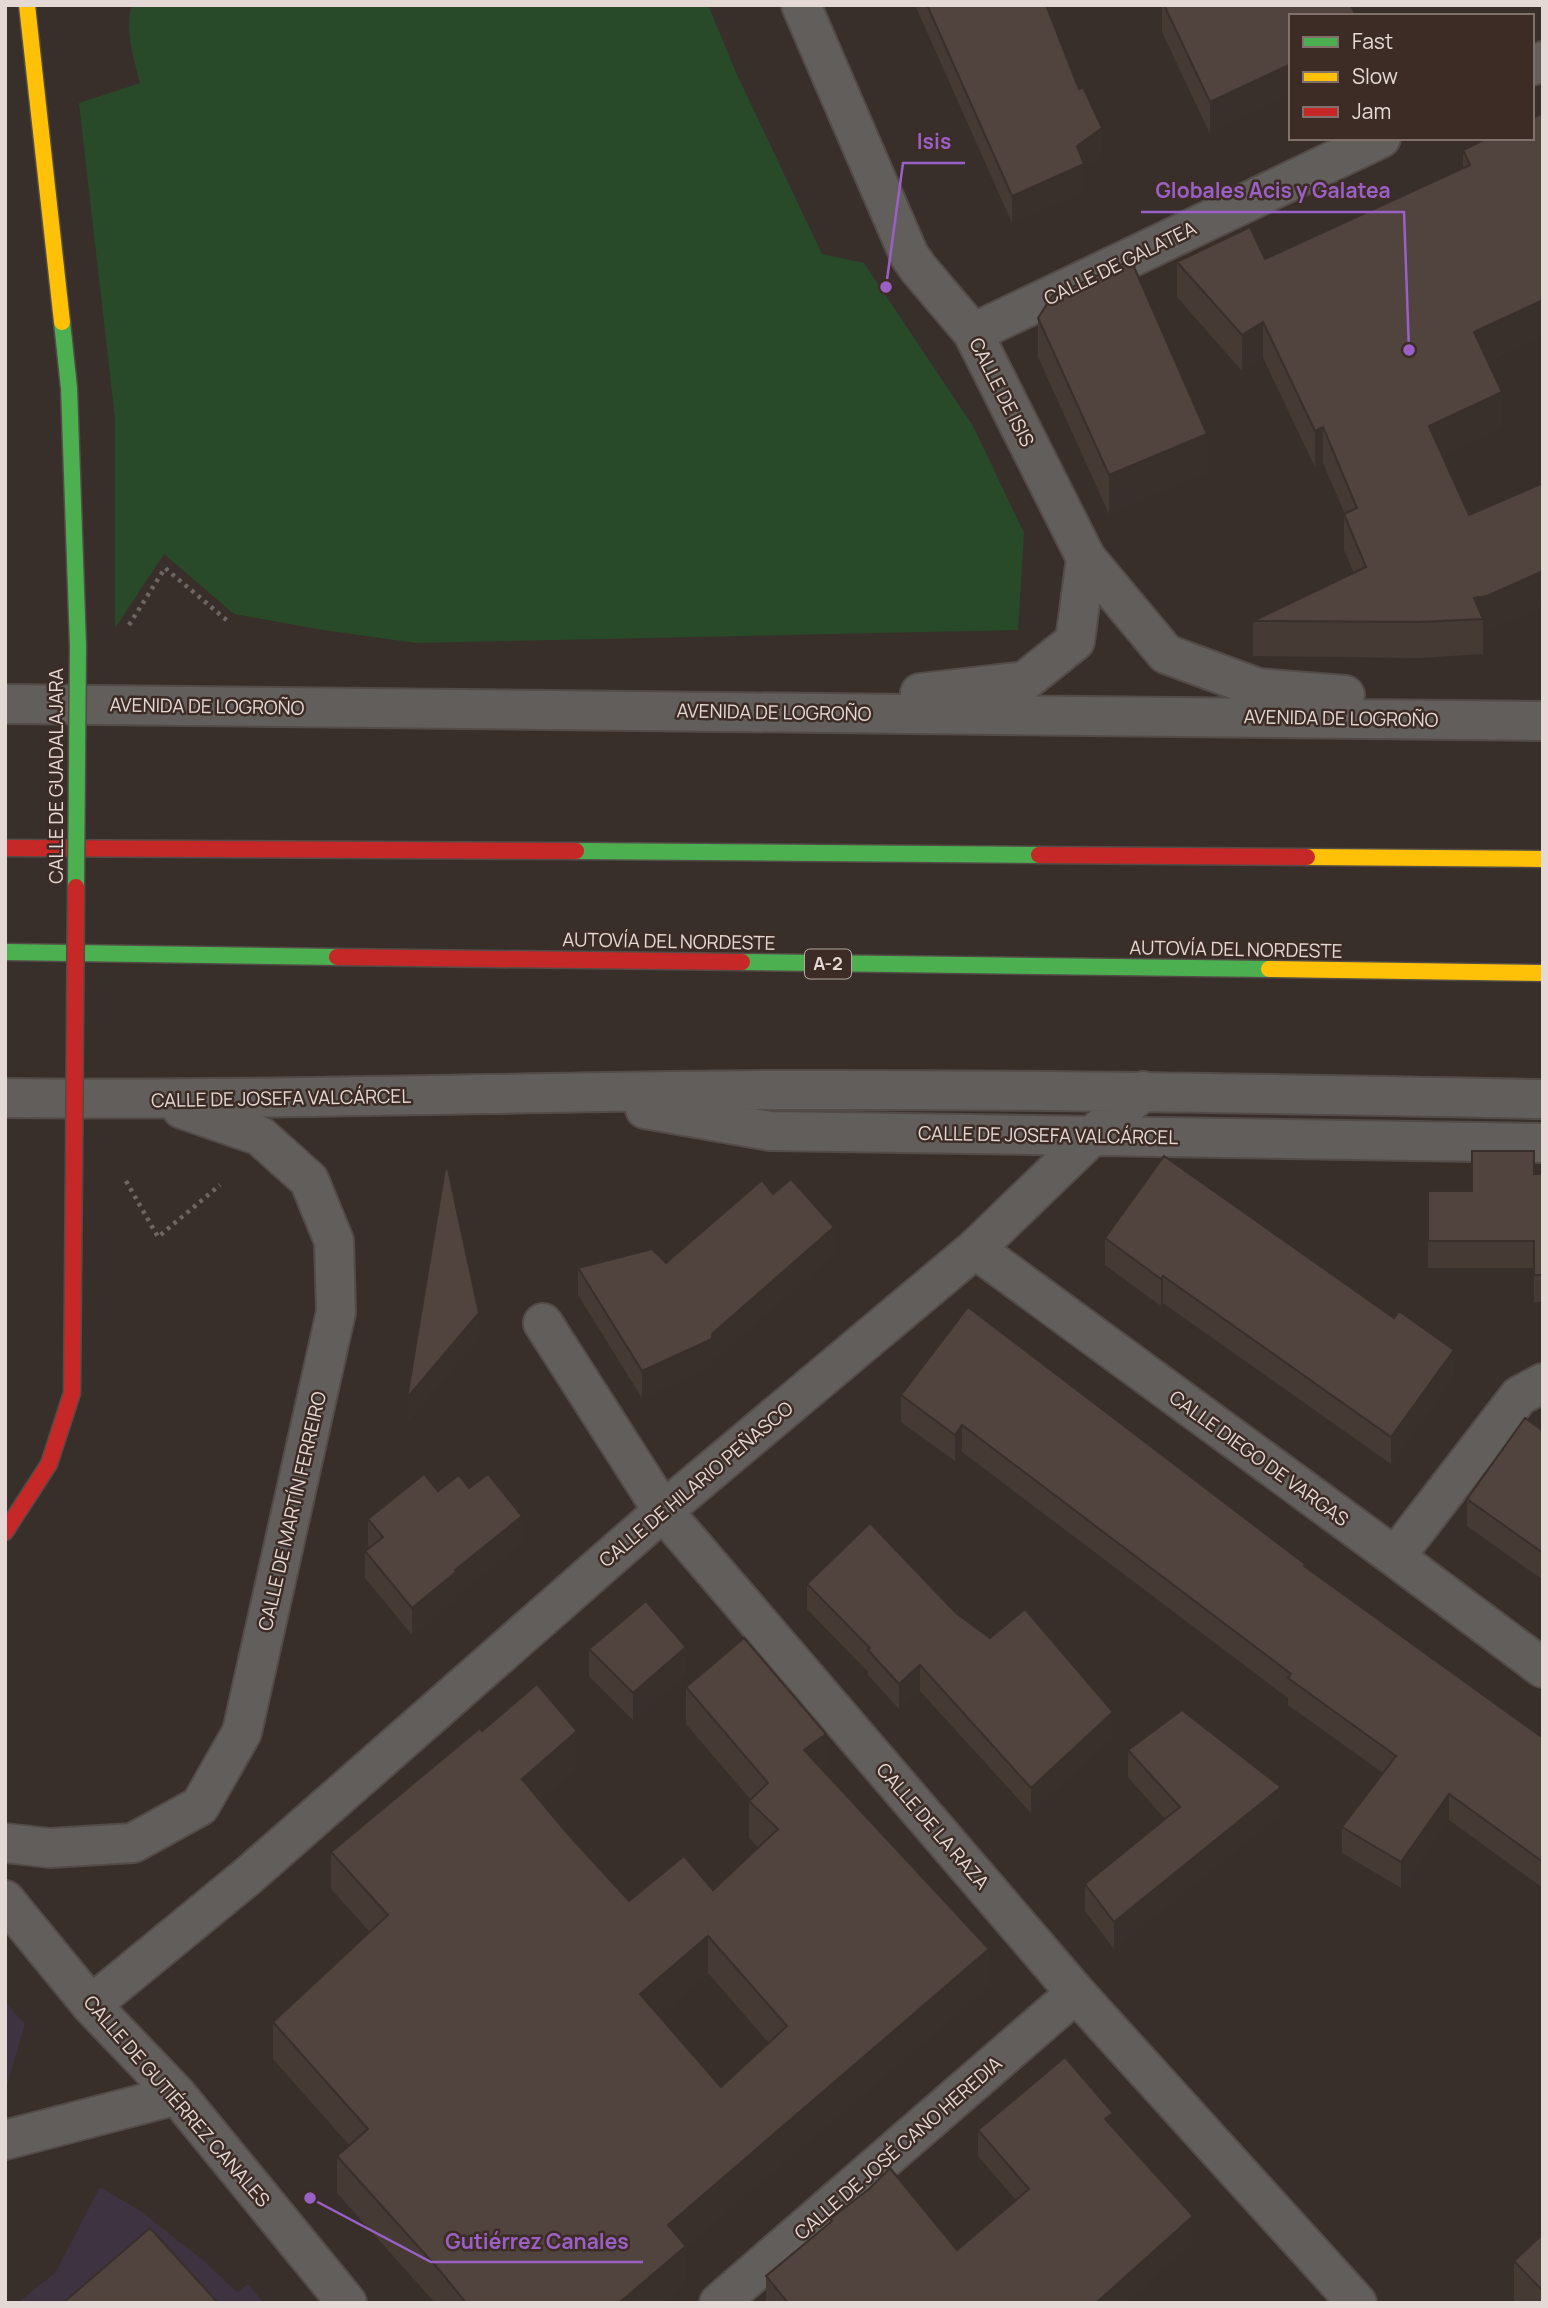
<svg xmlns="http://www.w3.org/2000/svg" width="1548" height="2308" font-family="Manrope,sans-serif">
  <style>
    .education { fill: #3e3340 }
    .green { fill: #284a28 }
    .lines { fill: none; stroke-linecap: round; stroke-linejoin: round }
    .street-casing { stroke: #534b47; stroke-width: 42 }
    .fast-casing { stroke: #534b47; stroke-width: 19 }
    .slow-casing { stroke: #534b47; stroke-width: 19 }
    .jam-casing { stroke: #534b47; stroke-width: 19 }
    .path { stroke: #6c6765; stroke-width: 4.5; stroke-dasharray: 3.5 5; stroke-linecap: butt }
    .street { stroke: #625e5b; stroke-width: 38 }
    .fast { stroke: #4caf50; stroke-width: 16 }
    .slow { stroke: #ffc107; stroke-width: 16 }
    .jam { stroke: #c62828; stroke-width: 16 }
    .fast-bridge-casing { stroke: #534b47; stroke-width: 19; stroke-linecap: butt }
    .jam-bridge-casing { stroke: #534b47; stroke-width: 19; stroke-linecap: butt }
    .fast-bridge { stroke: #4caf50; stroke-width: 16 }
    .jam-bridge { stroke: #c62828; stroke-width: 16 }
    .wall { fill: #463a34; fill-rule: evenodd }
    .shaded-wall { fill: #392f2b }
    .building { fill: #51433d; stroke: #392f2b; stroke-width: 2; fill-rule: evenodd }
    .labels { text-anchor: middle; stroke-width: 5; stroke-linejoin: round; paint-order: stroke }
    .shield { fill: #3d2c26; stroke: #b3a5a0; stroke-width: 2 }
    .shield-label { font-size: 18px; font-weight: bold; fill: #e5d9d5 }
    .street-label { font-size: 19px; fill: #e5d9d5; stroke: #3d2c26 }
    .leader { fill: none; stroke: #9b60c6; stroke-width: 2.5 }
    .callout-dot { fill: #9b60c6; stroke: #3d2c26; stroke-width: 2.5 }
    .callout-label { font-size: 21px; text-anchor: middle; font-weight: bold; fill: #9b60c6; stroke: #3d2c26; stroke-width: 5; stroke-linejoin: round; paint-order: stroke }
  </style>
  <rect width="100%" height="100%" fill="#382f2b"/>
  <!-- education -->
  <path class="education" d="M5 2002 25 2024 5 2092Z
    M100 2187 139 2210 204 2261 237 2292 248 2284 264 2303H17L55 2273Z"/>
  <!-- green -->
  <path class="green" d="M132 5H708L738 77 822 254 864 263 973 426 1024 533 1018 630 416 643 323 630 234 614 164 554 115 628V419L79 103 140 83C134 58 124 31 132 5Z"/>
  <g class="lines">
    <!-- street casing -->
    <g class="street-casing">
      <path id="street" d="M801 5 909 255 918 268 973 333 1086 558 1166 654 1258 688 1345 695
        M1532 66 1543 61
        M973 333 1381 138
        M920 693 1025 681 1075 641 1086 558
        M5 704 1543 721
        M5 1098C260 1101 515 1092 770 1090 1028 1089 1285 1094 1543 1099
        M645 1109 770 1131 1543 1143
        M975 1249 1395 1557 1543 1668
        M543 1323 663 1511 1076 1993 1357 2303
        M1395 1557 1519 1396 1543 1383
        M5 1843 50 1848 133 1843 200 1806 242 1732 336 1312 334 1241 309 1180 260 1136 182 1109
        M5 1900 91 2005 177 2095 347 2303
        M91 2005 248 1876 663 1511 975 1249 1093 1135 1143 1091
        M5 2140 177 2095
        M719 2303 1076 1993"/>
    </g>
    <!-- fast casing -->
    <g class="fast-casing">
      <path id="fast" d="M62 322 69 388 78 646
        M576 851 1039 855
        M5 952 337 957
        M742 962 1269 969"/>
    </g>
    <!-- slow casing -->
    <g class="slow-casing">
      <path id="slow" d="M27 5 62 322
        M1307 857 1543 859
        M1269 969 1543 973"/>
    </g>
    <!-- jam casing -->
    <g class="jam-casing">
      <path id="jam" d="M5 848 576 851
        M1039 855 1307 857
        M337 957 742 962
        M5 1532 49 1464 72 1393 74 1166"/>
    </g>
    <!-- path -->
    <path class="path" d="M129 625 165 568 230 623
      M126 1181 158 1237 220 1185"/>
    <!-- street -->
    <use href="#street" class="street"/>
    <!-- fast -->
    <use href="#fast" class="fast"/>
    <!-- slow -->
    <use href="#slow" class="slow"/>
    <!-- jam -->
    <use href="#jam" class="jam"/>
    <!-- fast-bridge casing -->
    <g class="fast-bridge-casing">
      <path id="fast-bridge" d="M76 887 78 646"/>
    </g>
    <!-- jam-bridge casing -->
    <g class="jam-bridge-casing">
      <path id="jam-bridge" d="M74 1166 76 887"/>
    </g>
    <!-- fast-bridge -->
    <use href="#fast-bridge" class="fast-bridge"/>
    <!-- jam-bridge -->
    <use href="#jam-bridge" class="jam-bridge"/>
  </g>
  <!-- wall -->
  <path class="wall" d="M915 5H1046L1102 155 1084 168V191L1012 223Z
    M1162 5H1351L1210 134 1162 32Z
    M1543 113V335L1488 361 1502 428 1442 455 1469 515 1543 483V606L1483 632V654L1419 658 1253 656V621L1354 573 1344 550V514H1345L1323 463 1315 467 1263 358 1242 371 1177 297V262L1265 259 1463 168V150Z
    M1038 318 1207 472 1109 514 1038 357Z
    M1534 1174H1543V1302H1534V1268H1428V1191H1472Z
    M773 1194 834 1254 712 1361V1366L642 1398 578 1295V1268L666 1263Z
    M1105 1238 1454 1377 1391 1464 1163 1303 1161 1306 1105 1265Z
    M901 1395 1305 1567 1543 1738V1888L1449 1820 1401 1888 1342 1853V1827L1383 1773 1288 1705V1698L962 1452 955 1461 901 1422Z
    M1543 1431V1580L1467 1526V1499Z
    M469 1488 522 1543 456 1596V1599L412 1635 365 1578V1551L370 1547 368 1546V1519L438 1491Z
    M807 1584 956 1613 990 1638 1113 1737 1031 1813 920 1691 899 1709 868 1675V1672L807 1609Z
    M589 1649 686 1674 633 1720 589 1676Z
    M686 1687 826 1771 824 1772 989 1986 686 2247V2283L662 2303H435L337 2193V2156L349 2145 273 2059V2022L370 1932 331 1889V1852L482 1731 577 1768 540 1800 567 1833 629 1901 713 1890 758 1847 749 1838V1801L751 1800 686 1724ZM708 1973 769 2043 721 2087 659 2015Z
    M1128 1750 1281 1814 1114 1949 1085 1911V1884L1165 1819 1128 1777Z
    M1113 2128 1193 2242 1125 2303H766V2276L830 2222V2219L957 2250 1016 2200 978 2156V2130Z
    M1543 2234V2303H1517L1514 2300V2261Z"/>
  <!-- shaded-wall -->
  <path class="shaded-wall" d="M1291 64V95L1210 134V102Z
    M1102 128V155L1084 168V191L1012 223V196L1077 146Z
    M1543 300V335L1474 367V332Z
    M1263 322V358L1242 371V335Z
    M1502 392V428L1429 461V426Z
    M1323 427V463L1315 467V431Z
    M1207 434V472L1109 514V475Z
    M1543 571V606L1483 632V619L1474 598Z
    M834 1227V1254L712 1361V1366L642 1398V1371L712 1334Z
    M1163 1276V1303L1161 1306V1279Z
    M479 1313V1340L407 1425V1398Z
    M1454 1350V1377L1391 1464V1437Z
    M962 1425V1452L955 1461V1435Z
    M522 1516V1543L456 1596V1599L412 1635V1608L455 1570Z
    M686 1647V1674L633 1720V1693Z
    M920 1665V1691L899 1709V1684Z
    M1113 1712V1737L1031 1813V1788Z
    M577 1731V1768L522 1816V1779Z
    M826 1734V1771L804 1787V1750Z
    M1281 1787V1814L1114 1949V1922Z
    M1449 1794V1820L1401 1888V1862Z
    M708 1936V1973L640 2031V1994Z
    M989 1949V1986L686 2247V2283L662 2303H619L668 2225Z
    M1113 2113V2139L1105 2119Z
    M1193 2216V2242L1125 2303H1096Z"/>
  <!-- building -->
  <path class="building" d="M927 5H1046L1079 89 1083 87 1102 128 1077 146 1084 164 1012 196Z
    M1164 5H1351L1356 16H1291V64L1210 102Z
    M1543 113V300L1474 332 1502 392 1429 426 1469 515 1543 483V571L1487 596 1474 598 1483 619 1419 622 1253 621 1366 567 1344 514 1357 508 1323 427 1315 431 1263 322 1242 335 1177 262 1250 227 1265 259 1470 165 1463 150 1488 138H1532V118Z
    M1131 260 1207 434 1109 475 1038 318 1052 296Z
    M1472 1151H1534V1174H1543V1275H1534V1241H1428V1191H1472Z
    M1164 1156 1394 1318 1399 1311 1454 1350 1391 1437 1163 1276 1161 1279 1105 1238Z
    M445 1169H448L479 1313 407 1398Z
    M791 1179 834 1227 712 1334V1339L642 1371 578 1268 652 1249 666 1263 762 1180 773 1194Z
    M968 1307 1305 1564 1304 1566 1543 1738V1862L1449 1794 1401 1862 1342 1827 1396 1756 1288 1678 1291 1674 962 1425 955 1435 901 1395Z
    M1525 1418 1543 1431V1553L1467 1499Z
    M424 1474 438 1491 459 1475 469 1488 488 1474 522 1516 455 1570 456 1572 412 1608 365 1551 383 1537 368 1519Z
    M870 1523 956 1613 990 1638 1025 1609 1113 1712 1031 1788 920 1665 899 1684 868 1650 870 1648 807 1584Z
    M646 1601 686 1647 633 1693 589 1649Z
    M744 1638 826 1734 804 1750 989 1949 668 2225 686 2246 619 2303H466L441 2272 337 2156 368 2129 273 2022 388 1915 331 1852 480 1728 482 1731 537 1684 577 1731 522 1779 567 1833 629 1901 684 1856 713 1890 778 1829 749 1801 768 1783 686 1687ZM708 1936 787 2026 721 2087 640 1994Z
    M1182 1710 1281 1787 1114 1922 1085 1884 1180 1807 1128 1750Z
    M1065 2057 1113 2113 1105 2119 1193 2216 1096 2303H788L766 2276 832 2221 830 2219 869 2189 890 2168 957 2250 1029 2189 978 2130Z
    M150 2228 218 2303H63Z
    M1543 2234V2291L1514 2261Z"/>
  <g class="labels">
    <!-- shield labels -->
    <rect class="shield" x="805" y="949.5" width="46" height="29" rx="5"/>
    <g class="shield-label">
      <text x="828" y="970">A-2</text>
    </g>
    <!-- street labels -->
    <g class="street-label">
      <text transform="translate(1120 263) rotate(-26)" y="7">CALLE DE GALATEA</text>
      <text transform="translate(1002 392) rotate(63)" y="7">CALLE DE ISIS</text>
      <text transform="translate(207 706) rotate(1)" y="7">AVENIDA DE LOGROÑO</text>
      <text transform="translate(774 712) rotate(1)" y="7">AVENIDA DE LOGROÑO</text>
      <text transform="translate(1341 718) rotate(1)" y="7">AVENIDA DE LOGROÑO</text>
      <text transform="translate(56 776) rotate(-90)" y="7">CALLE DE GUADALAJARA</text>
      <text transform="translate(669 941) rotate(1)" y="7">AUTOVÍA DEL NORDESTE</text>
      <text transform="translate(1236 949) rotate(1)" y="7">AUTOVÍA DEL NORDESTE</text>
      <text transform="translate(281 1098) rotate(-1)" y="7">CALLE DE JOSEFA VALCÁRCEL</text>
      <text transform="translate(1048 1135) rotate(1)" y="7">CALLE DE JOSEFA VALCÁRCEL</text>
      <text transform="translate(1259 1458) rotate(36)" y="7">CALLE DIEGO DE VARGAS</text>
      <text transform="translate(696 1484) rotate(-40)" y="7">CALLE DE HILARIO PEÑASCO</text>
      <text transform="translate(292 1511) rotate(-77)" y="7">CALLE DE MARTÍN FERREIRO</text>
      <text transform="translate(933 1826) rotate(49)" y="7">CALLE DE LA RAZA</text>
      <text transform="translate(177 2101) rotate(49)" y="7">CALLE DE GUTIÉRREZ CANALES</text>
      <text transform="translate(898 2148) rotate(-41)" y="7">CALLE DE JOSÉ CANO HEREDIA</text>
    </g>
  </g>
  <!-- callouts -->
  <path class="leader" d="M886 287L903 163H965M1409 350L1404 212H1141M310 2198L431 2262H643"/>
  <g class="callout-dot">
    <circle cx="886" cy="287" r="7"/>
    <circle cx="1409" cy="350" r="7"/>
    <circle cx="310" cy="2198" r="7"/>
  </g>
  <g class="callout-label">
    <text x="934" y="149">Isis</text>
    <text x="1273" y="198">Globales Acis y Galatea</text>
    <text x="537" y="2249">Gutiérrez Canales</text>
  </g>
  <!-- border -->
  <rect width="1548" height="2308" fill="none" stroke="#e5d9d5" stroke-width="14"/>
  <!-- legend -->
  <rect x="1289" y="14" width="245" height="126" fill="#3d2c26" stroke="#80716c" stroke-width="2"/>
  <rect x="1303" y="37" width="35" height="10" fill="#4caf50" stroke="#80716c" stroke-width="2"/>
  <text x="1352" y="49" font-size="21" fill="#e5d9d5">Fast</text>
  <rect x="1303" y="72" width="35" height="10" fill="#ffc107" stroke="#80716c" stroke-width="2"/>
  <text x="1352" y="84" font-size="21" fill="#e5d9d5">Slow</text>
  <rect x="1303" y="107" width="35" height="10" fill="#c62828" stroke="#80716c" stroke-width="2"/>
  <text x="1352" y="119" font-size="21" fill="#e5d9d5">Jam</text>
</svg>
